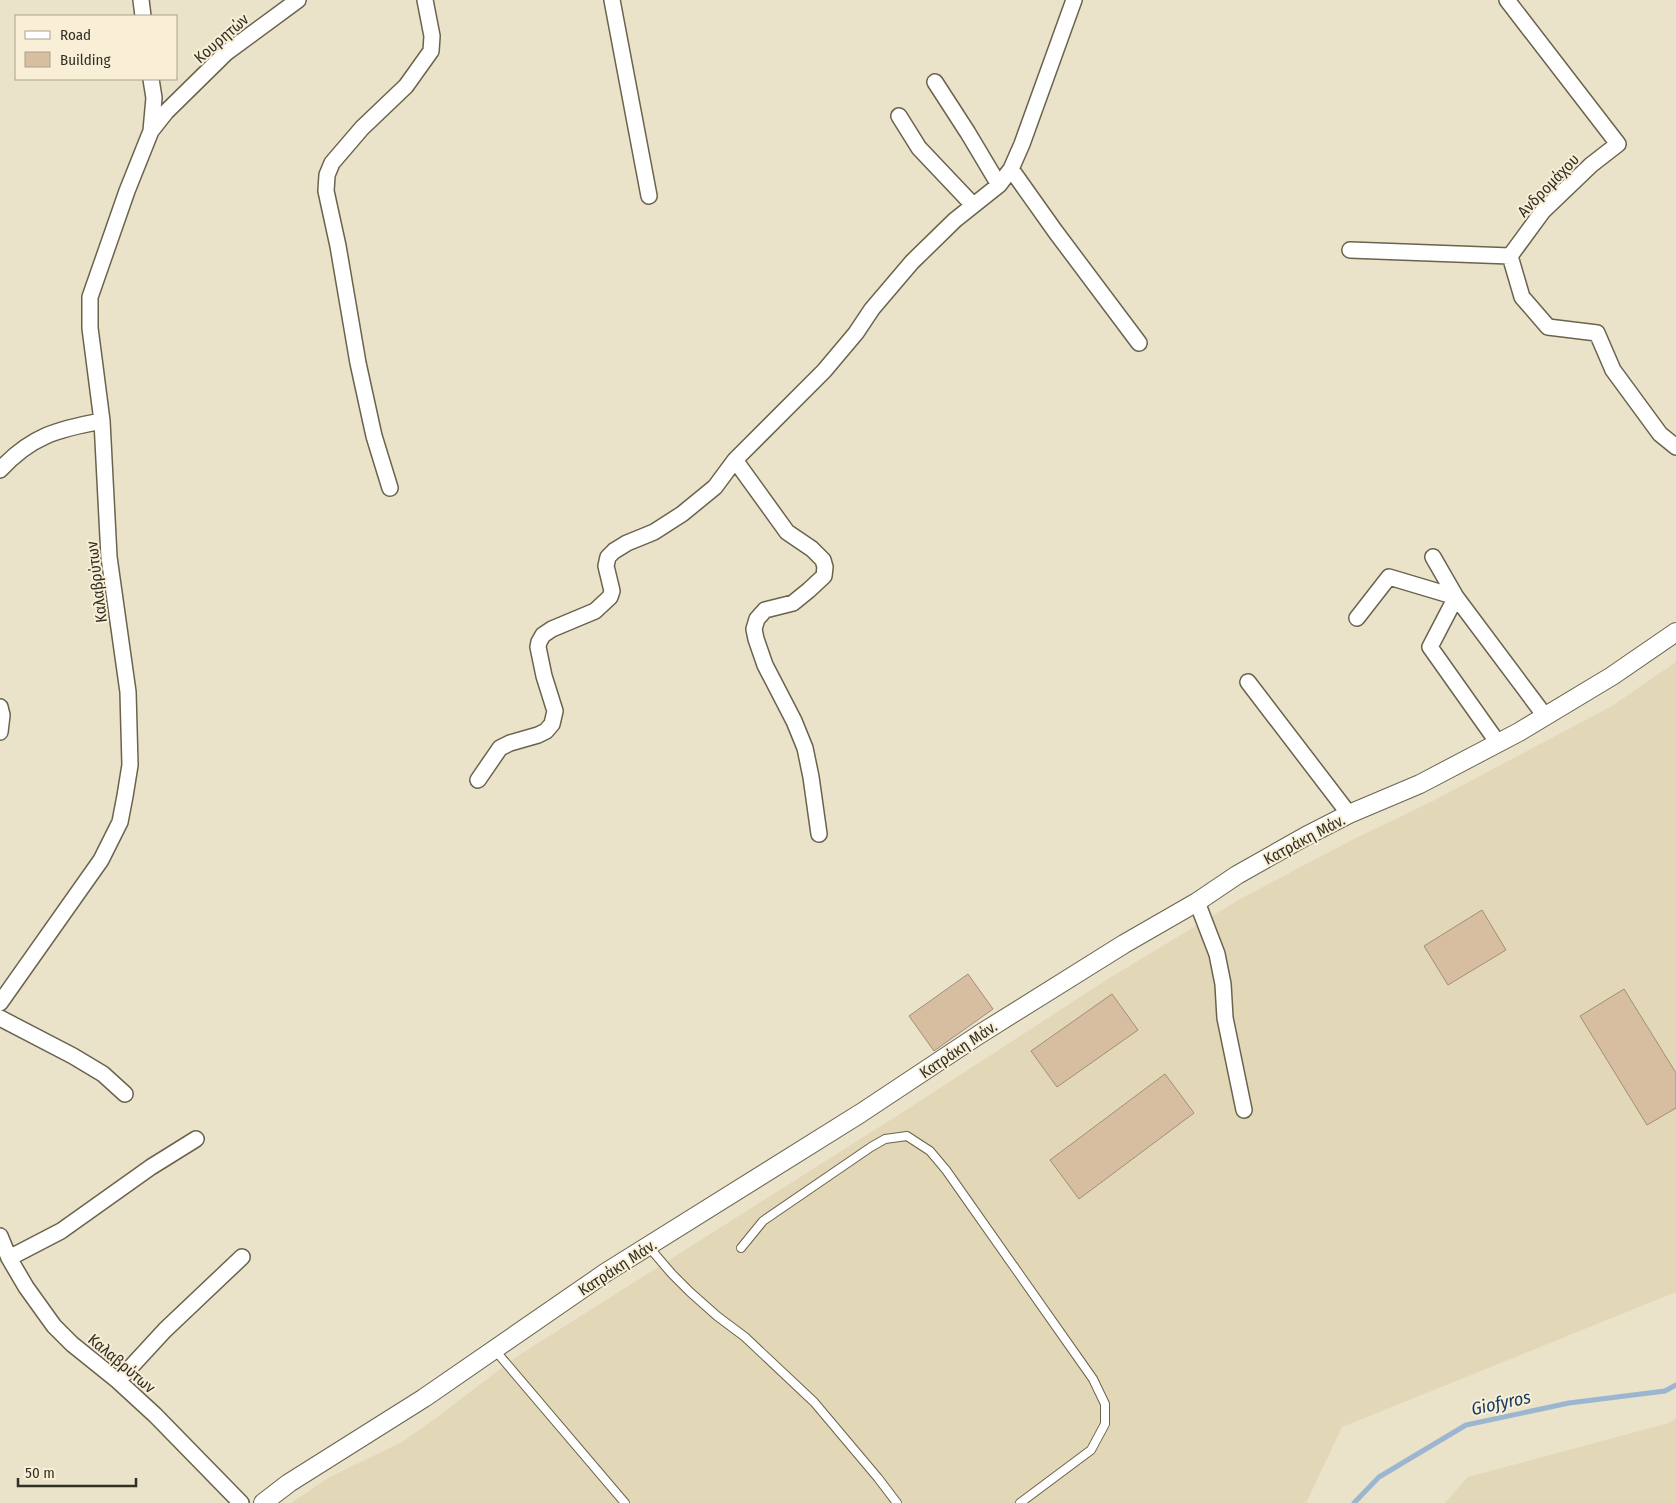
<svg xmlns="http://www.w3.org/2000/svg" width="1676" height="1503" font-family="'Fira Sans Condensed',sans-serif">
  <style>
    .built { fill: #e2d7b7 }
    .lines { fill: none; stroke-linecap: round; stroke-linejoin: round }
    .stream { stroke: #9cb6d2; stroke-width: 5 }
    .building { fill: #d8bea1; stroke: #9f8e7b }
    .service-casing { stroke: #6a634d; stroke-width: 10 }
    .minor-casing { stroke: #6a634d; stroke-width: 18 }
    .tertiary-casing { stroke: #6a634d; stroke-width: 20 }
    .service { stroke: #fff; stroke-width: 8 }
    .minor { stroke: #fff; stroke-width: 15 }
    .tertiary { stroke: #fff; stroke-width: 18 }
    .labels { text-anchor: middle; stroke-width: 4; stroke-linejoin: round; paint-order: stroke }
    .street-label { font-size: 16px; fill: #322f26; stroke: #f8efd6 }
    .water-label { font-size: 18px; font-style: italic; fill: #163b62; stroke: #f8efd6 }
  </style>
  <rect width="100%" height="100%" fill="#eae2c9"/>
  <!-- built -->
  <path class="built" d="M1676 662V1292L1342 1427 1306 1503H291L328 1478 402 1442 435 1419 513 1359 903 1112 1108 979 1242 898 1352 840 1431 802 1612 706Z
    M1676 1418V1503H1445L1468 1477 1669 1423Z"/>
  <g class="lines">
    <!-- stream -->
    <path class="stream" d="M1354 1503 1379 1477 1466 1425 1569 1403 1665 1391 1676 1385"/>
  </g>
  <!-- building -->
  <path class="building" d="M1482 910 1506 950 1448 985 1424 946Z
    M968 974 993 1009 934 1051 909 1016Z
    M1624 989 1676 1073V1108L1647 1125 1580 1016Z
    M1112 994 1138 1030 1057 1087 1031 1051Z
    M1165 1074 1194 1113 1079 1199 1050 1160Z"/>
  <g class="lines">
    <!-- service casing -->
    <g class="service-casing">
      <path id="service" d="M648 1246 672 1274 690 1292 717 1316 745 1337 814 1402 878 1478 897 1503
        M741 1248 763 1221 871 1147 885 1139 907 1136 930 1151 946 1170 1093 1379 1105 1404V1424L1091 1450 1020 1503
        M494 1349 625 1503"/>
    </g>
    <!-- minor casing -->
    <g class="minor-casing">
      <path id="minor" d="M141 0 143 16
        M612 0 649 196
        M1507 0 1618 144 1591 165 1543 211 1510 256 1522 297 1548 327 1597 333 1613 370 1660 434 1676 447
        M935 82 968 133 999 185
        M899 116 919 148 973 205
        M151 131 166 112 226 53 298 0
        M1011 169 1055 231 1139 343
        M1350 250 1510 256
        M735 460 787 532 812 549 823 560 825 567 824 576 809 590 793 603 765 610 757 619 754 629 756 639 765 665 794 721 805 748 811 777 819 834
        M0 470C31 436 58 429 102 421
        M390 488 374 436 358 363 338 246 326 191 327 175 332 163 362 128 406 86 431 51 432 36 425 0
        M1433 557 1456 597 1545 716
        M1456 597 1430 647 1498 743
        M1357 618 1389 577 1456 597
        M1248 682 1349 814
        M0 707 2 715 0 732
        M478 780 500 748 510 743 538 735 546 731 552 724 555 711 544 676 538 647 539 642 543 635 552 629 595 611 610 597 612 591 606 566 608 557 614 551 627 543 654 532 682 514 715 487 735 460 824 371 856 333 872 309 912 262 955 220 999 185 1011 169 1022 144 1074 0
        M1197 902 1217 954 1223 984 1225 1018 1244 1110
        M0 1003 101 860 120 822 125 796 130 765 128 692 109 557 102 421 90 328V297L127 191 151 131 154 98 151 79
        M0 1018 73 1056 103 1074 125 1094
        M0 1236 9 1258 26 1287 54 1326 72 1344 118 1381 155 1415 241 1503
        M9 1258 61 1231 151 1167 196 1139
        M118 1381 165 1330 242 1257"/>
    </g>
    <!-- tertiary casing -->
    <g class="tertiary-casing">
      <path id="tertiary" d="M263 1503 289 1483 424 1398 605 1273 861 1113 980 1034 1124 944 1197 902 1237 875 1306 836 1349 814 1420 784 1519 732 1612 676 1676 632"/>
    </g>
    <!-- service -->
    <use href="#service" class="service"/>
    <!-- minor -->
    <use href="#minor" class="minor"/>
    <!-- tertiary -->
    <use href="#tertiary" class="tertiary"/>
  </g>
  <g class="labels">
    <!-- street labels -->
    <g class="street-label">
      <text transform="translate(221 38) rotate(-41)" y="6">Κουρητών</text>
      <text transform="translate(1548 185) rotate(-46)" y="6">Ανδρομάχου</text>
      <text transform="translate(96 582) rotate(-97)" y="6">Καλαβρύτων</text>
      <text transform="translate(1304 839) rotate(-28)" y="6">Κατράκη Μάν.</text>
      <text transform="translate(958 1049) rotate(-34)" y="6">Κατράκη Μάν.</text>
      <text transform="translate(617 1267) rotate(-33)" y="6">Κατράκη Μάν.</text>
      <text transform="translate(122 1363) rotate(40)" y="6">Καλαβρύτων</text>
    </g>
    <!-- water labels -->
    <g class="water-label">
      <text transform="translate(1501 1403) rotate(-12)" y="6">Giofyros</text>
    </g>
  </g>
  <!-- legend -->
  <rect x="15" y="15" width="162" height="65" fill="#f8efd6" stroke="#a9a290"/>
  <rect x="25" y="31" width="25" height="8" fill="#ffffff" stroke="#a9a290"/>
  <text x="60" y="40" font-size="15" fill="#322f26">Road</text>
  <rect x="25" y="52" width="25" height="15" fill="#d8bea1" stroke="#a9a290"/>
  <text x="60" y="65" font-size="15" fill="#322f26">Building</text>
  <!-- scale -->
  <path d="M18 1478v8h118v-8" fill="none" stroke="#322f26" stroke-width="2.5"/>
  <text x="25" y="1478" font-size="15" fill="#322f26" stroke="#f8efd6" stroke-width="4" paint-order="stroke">50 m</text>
</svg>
